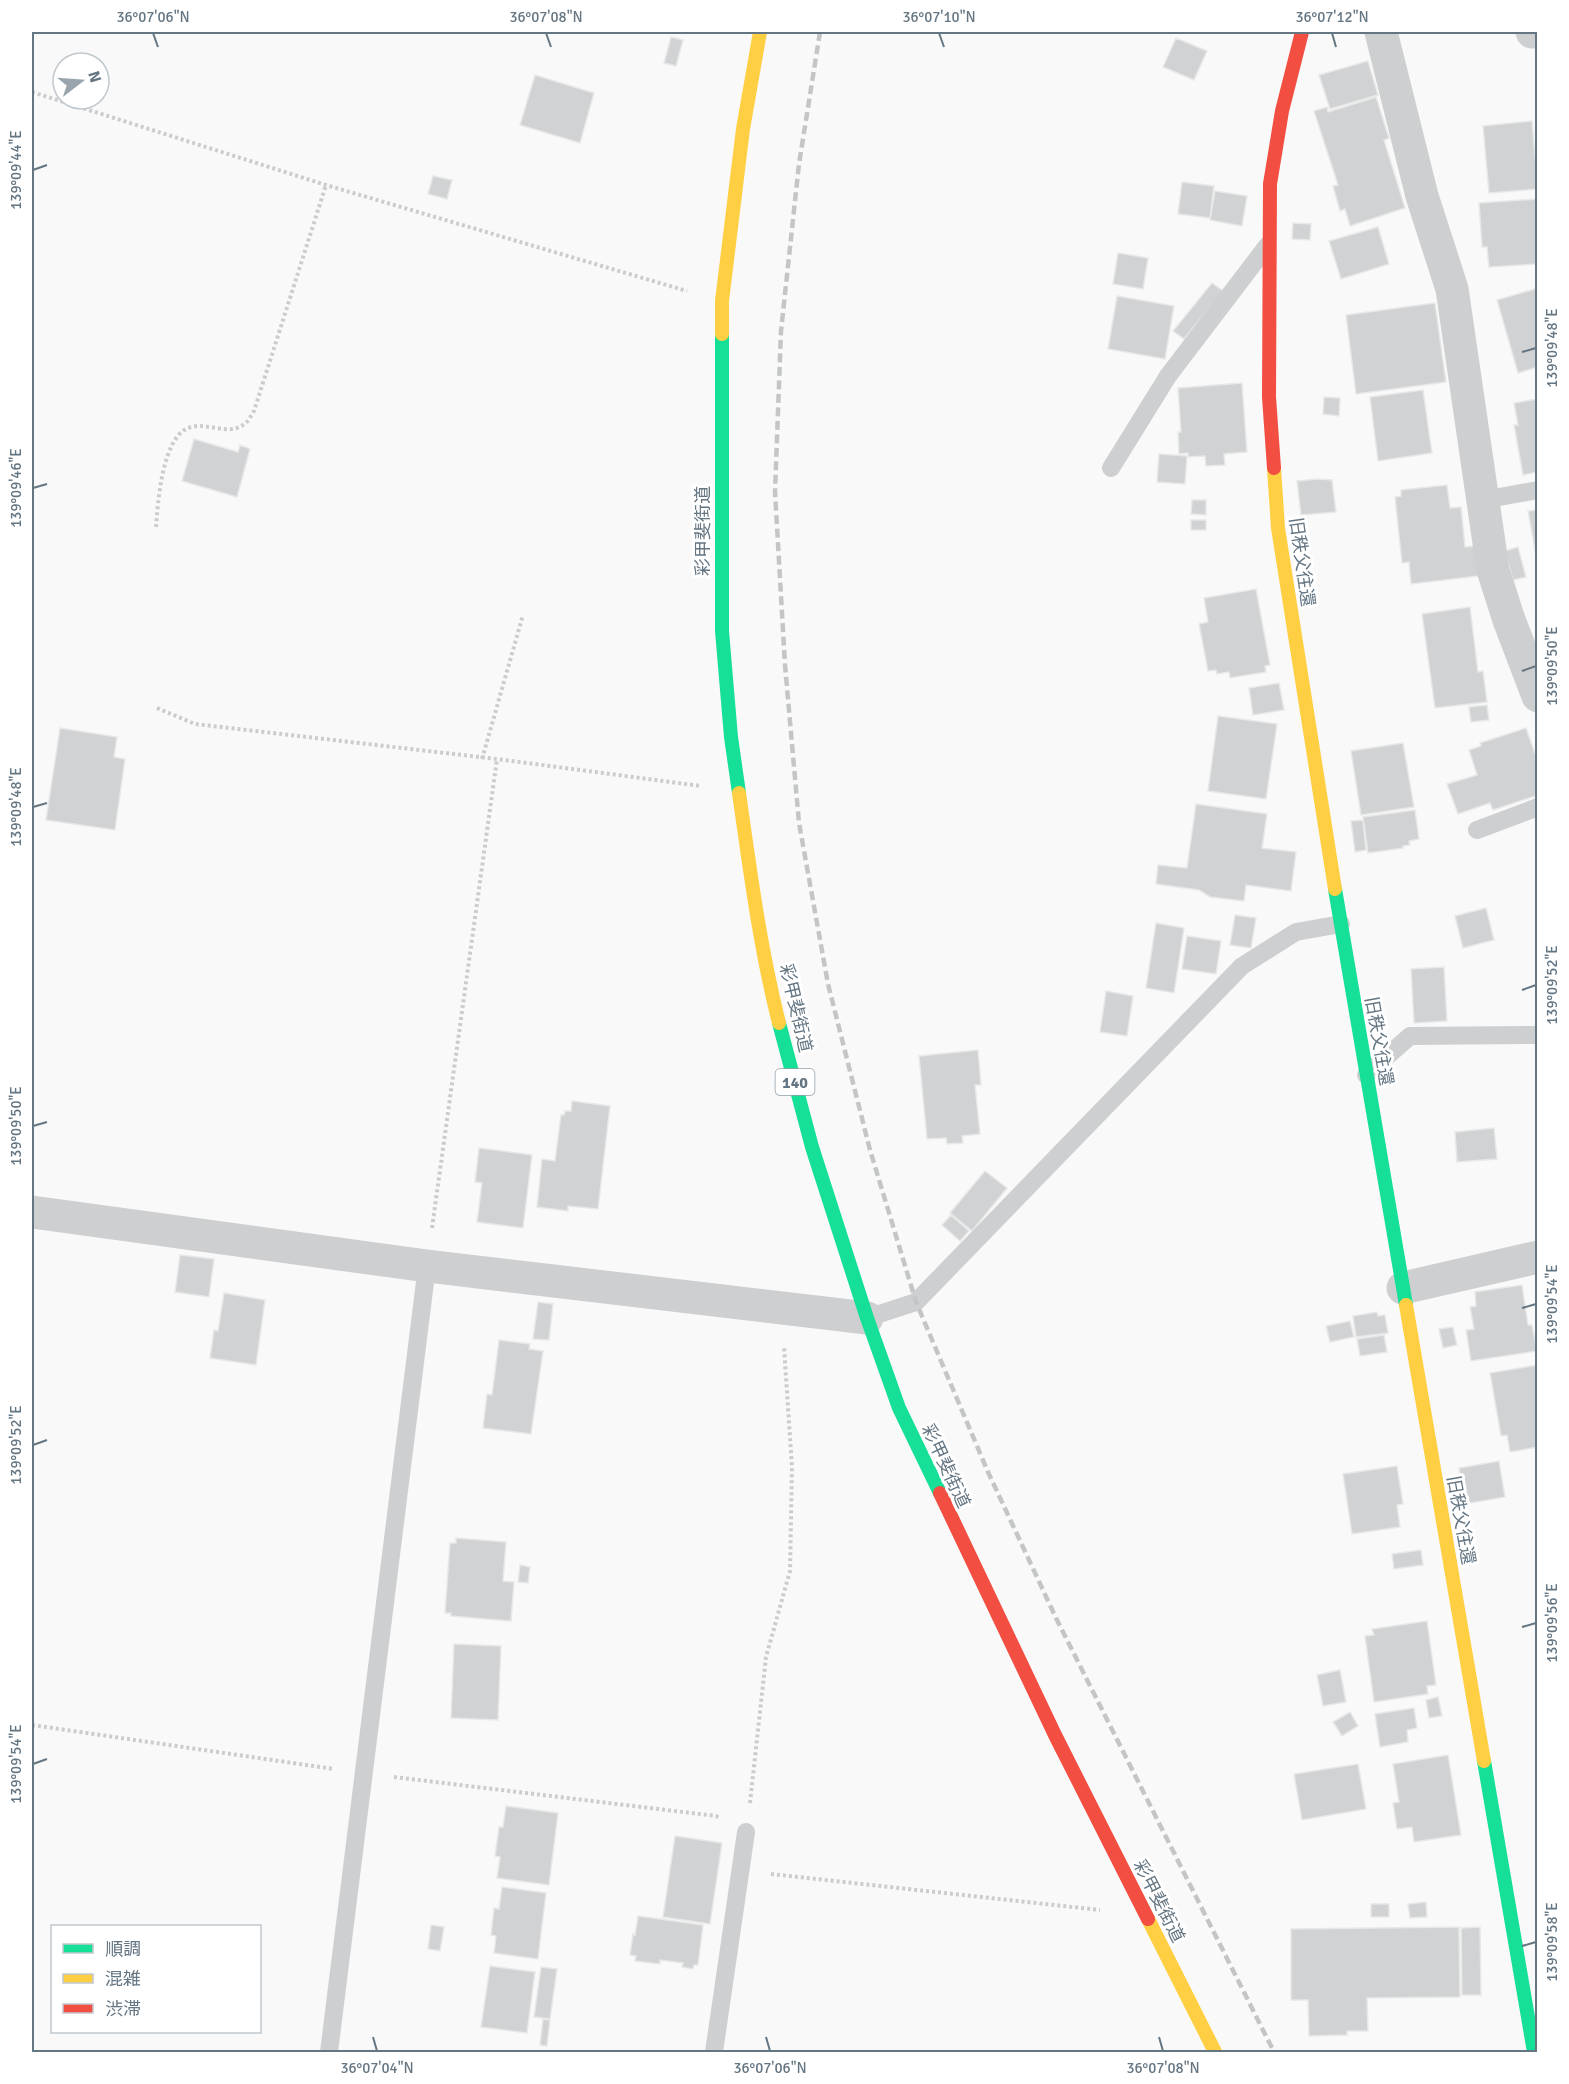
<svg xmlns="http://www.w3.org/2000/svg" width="1569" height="2084" font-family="Signika,'Noto Sans JP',sans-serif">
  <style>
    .building { fill: #d0d2d3; stroke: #e8e8e8; stroke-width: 1.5 }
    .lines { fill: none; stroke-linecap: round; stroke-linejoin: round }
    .path { stroke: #cbcccd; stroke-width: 4; stroke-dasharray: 3 3; stroke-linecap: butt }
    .lane { stroke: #cecfd0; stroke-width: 18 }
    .street { stroke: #cecfd0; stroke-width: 33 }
    .fast { stroke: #16e098; stroke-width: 14 }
    .slow { stroke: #ffcf43; stroke-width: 14 }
    .jam { stroke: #f24e42; stroke-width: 14 }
    .rail { stroke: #c3c5c6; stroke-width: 4.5; stroke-dasharray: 9 4.5; stroke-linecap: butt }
    .ticks { fill: none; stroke: #657683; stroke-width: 2 }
    .labels { text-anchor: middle; stroke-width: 6; stroke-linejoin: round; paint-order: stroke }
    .shield { fill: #fff; stroke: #939fa8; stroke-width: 1.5 }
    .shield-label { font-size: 16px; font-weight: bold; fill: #657683 }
    .street-label { font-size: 18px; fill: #657683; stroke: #fff }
    .neatline { fill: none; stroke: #657683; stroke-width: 2 }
    .ticks-label { font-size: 15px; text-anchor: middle; fill: #657683 }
  </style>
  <rect width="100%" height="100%" fill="#f9f9f9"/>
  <!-- building -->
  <path class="building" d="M671 37 683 40 676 66 664 63Z
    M1176 38 1207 51 1194 80 1163 67Z
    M1368 61 1378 95 1330 109 1319 75Z
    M535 75 594 93 580 143 520 125Z
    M1376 97 1389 138 1384 140 1405 208 1350 226 1345 209 1340 211 1333 186 1338 185 1314 111 1327 107 1328 112Z
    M1532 121 1538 189 1489 193 1483 126Z
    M433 176 452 180 447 199 428 194Z
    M1182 182 1214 186 1210 218 1178 214Z
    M1215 191 1247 196 1242 226 1210 220Z
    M1538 199V264L1489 267 1487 247H1482L1479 203Z
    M1293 223 1311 224 1310 240 1292 239Z
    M1378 227 1389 264 1341 279 1329 241Z
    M1118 253 1148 258 1143 289 1113 284Z
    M1212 283 1223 291 1184 339 1173 331Z
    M1538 288V367L1518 373 1497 300Z
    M1117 296 1174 306 1165 359 1108 349Z
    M1435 303 1446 382 1356 394 1346 315Z
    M1242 383 1247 452 1224 454 1225 465 1206 466 1205 456 1188 457V453L1179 454 1178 432H1181L1178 388Z
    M1423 390 1432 453 1378 461 1370 397Z
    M1324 397 1340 398 1339 416 1323 414Z
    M1538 399V472L1523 475 1514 425H1518L1514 403Z
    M194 439 238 452 240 445 250 449 237 497 182 481Z
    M1159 454 1187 456 1185 484 1157 482Z
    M1319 479 1332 480 1336 512 1301 515 1297 481Z
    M1447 485 1450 508 1461 507 1465 547 1475 546 1478 576 1411 584 1409 562 1402 563 1395 497 1401 496V490Z
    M1192 500H1206V515L1191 514Z
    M1538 510V561H1537L1528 511Z
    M1191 520H1206V530H1191Z
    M1518 547 1526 577 1513 580 1505 551Z
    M1256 589 1270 665 1265 666 1266 672 1230 678 1229 672 1217 674 1216 670 1208 671 1199 624 1208 622 1204 598Z
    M1470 607 1478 672 1483 671 1487 702 1435 708 1422 614Z
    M1279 683 1284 710 1253 715 1249 688Z
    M1487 705 1489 720 1471 722 1469 707Z
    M1218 716 1277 724 1266 799 1208 791Z
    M60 728 117 737 114 757 125 759 115 830 46 820Z
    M1526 728 1538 762V795L1493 810 1490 803 1458 814 1447 784 1477 775 1469 750 1481 746 1480 743Z
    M1403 743 1414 807 1361 815 1351 751Z
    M1196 804 1267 814 1262 848 1296 852 1291 891 1246 885 1244 901 1210 897 1199 890 1156 884 1158 865 1187 868Z
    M1415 810 1419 839 1409 841 1410 845 1403 846V848L1368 853 1363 817Z
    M1363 820 1366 850 1355 852 1351 821Z
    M1486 908 1494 940 1463 948 1455 916Z
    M1235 915 1256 918 1251 948 1230 945Z
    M1156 923 1184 928 1174 993 1146 988Z
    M1187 936 1221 941 1216 974 1182 969Z
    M1444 967 1447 1021 1414 1023 1411 969Z
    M1106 991 1133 996 1127 1036 1100 1032Z
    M978 1050 981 1085H975L980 1134 962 1136 963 1143 947 1144 946 1138 927 1139 919 1056Z
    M572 1101 610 1106 598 1209 568 1206V1211L537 1207 542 1159 555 1161 561 1115H564L565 1111H571Z
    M1494 1128 1497 1159 1457 1162 1455 1132Z
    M479 1148 532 1155 523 1228 477 1222 482 1183 475 1182Z
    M985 1171 1007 1188 972 1231 950 1213Z
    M951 1215 969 1231 960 1241 942 1225Z
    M180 1255 214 1259 209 1297 175 1292Z
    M1522 1285 1528 1325H1532L1537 1351 1471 1361 1466 1330 1474 1329 1470 1307 1476 1306 1475 1292Z
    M224 1293 265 1300 256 1365 210 1358 214 1330 218 1331Z
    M538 1302 553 1304 549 1340 533 1339Z
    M1377 1312 1378 1316 1385 1315 1388 1333 1356 1337 1353 1316Z
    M1350 1321 1354 1337 1330 1342 1326 1326Z
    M1453 1327 1457 1345 1443 1348 1439 1329Z
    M1384 1335 1387 1352 1360 1356 1357 1339Z
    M499 1340 530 1344 529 1349 543 1351 531 1434 483 1428 487 1394 492 1395Z
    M1538 1365V1447L1510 1452 1507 1435 1501 1436 1490 1373Z
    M1499 1461 1505 1497 1465 1504 1459 1468Z
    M1397 1466 1403 1504 1397 1505 1400 1527 1352 1534 1343 1474Z
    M456 1538 506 1542 503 1581 514 1582 511 1621 451 1616V1613H445L450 1543H456Z
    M1421 1550 1423 1565 1394 1569 1392 1554Z
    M520 1565 530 1567 528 1583 518 1582Z
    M1427 1621 1436 1685 1427 1686 1428 1694 1374 1702 1365 1636 1374 1635 1372 1629Z
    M454 1644 501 1646 498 1720 451 1718Z
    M1340 1670 1346 1702 1323 1706 1317 1675Z
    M1438 1697 1442 1716 1429 1718 1426 1700Z
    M1414 1708 1417 1728 1407 1730 1408 1742 1380 1747 1375 1714Z
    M1350 1712 1358 1726 1342 1736 1333 1722Z
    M1448 1755 1461 1835 1414 1842 1412 1827 1397 1829 1393 1803 1399 1802 1393 1764Z
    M1358 1764 1366 1809 1302 1820 1294 1774Z
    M506 1806 558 1813 549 1885 497 1878 500 1857 495 1856 499 1827H503Z
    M675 1836 722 1843 710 1924 663 1917Z
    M502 1887 546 1893 538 1959 494 1953 496 1936 491 1935 494 1908 499 1909Z
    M1426 1902 1427 1917 1410 1918 1408 1904Z
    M1371 1904H1389V1917H1371Z
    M638 1916 703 1925 698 1965H694L693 1969 682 1967 683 1963 660 1960V1964L635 1961 636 1956 630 1955 633 1934 635 1935Z
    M431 1925 444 1927 440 1951 428 1949Z
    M1459 1927 1460 1997 1367 1998 1368 2031H1347V2035L1309 2036 1308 2000H1291V1929Z
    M1480 1927 1481 1995H1462L1461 1928Z
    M490 1966 535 1972 527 2033 481 2027Z
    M541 1967 557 1969 550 2019 534 2017Z
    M543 2019 550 2020 547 2046 540 2045Z"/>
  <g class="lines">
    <!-- path -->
    <path class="path" d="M32 92 326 185 687 291
      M156 527C158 502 162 439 188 428 206 421 227 436 243 425 248 423 251 415 254 411L326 185
      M157 708 195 724 497 759 701 786
      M482 759 523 615
      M432 1228 497 759
      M32 1725 334 1769
      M394 1777 716 1816 720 1818
      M750 1803 766 1657 790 1571 792 1467 784 1347
      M771 1874 1100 1910"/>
    <!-- lane -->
    <path class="lane" d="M1111 468 1168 376 1267 246
      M1483 500 1538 490
      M1477 830 1538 807
      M1366 1075 1410 1036 1538 1035
      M867 1318 916 1302 1242 966 1296 932 1341 924
      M329 2052 427 1266
      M714 2052 746 1832"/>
    <!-- street -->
    <path class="street" d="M1381 32 1422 196 1452 289 1493 570 1509 620 1538 696
      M1532 32H1538
      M32 1212 427 1266 867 1318
      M1403 1288 1538 1257"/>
    <!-- fast -->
    <path class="fast" d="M722 334V631L731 737 739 793
      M1335 889 1406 1305
      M779 1023 812 1147 867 1318 899 1408 940 1493
      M1484 1761 1534 2052"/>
    <!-- slow -->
    <path class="slow" d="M722 334V301L743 129 760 32
      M1274 468 1278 528 1335 889
      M739 793C750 870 760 948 779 1023
      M1406 1305 1484 1761
      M1148 1919 1215 2052"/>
    <!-- jam -->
    <path class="jam" d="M1274 468 1269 397 1270 184 1282 111 1302 32
      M940 1493 1055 1735 1148 1919"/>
    <!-- rail -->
    <path class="rail" d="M820 32 799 164 781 331 775 492 785 665 799 823 828 984 870 1150 916 1302 988 1472 1056 1618 1274 2052"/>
  </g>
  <!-- ticks -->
  <path class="ticks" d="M153 33 158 47M546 33 551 47M939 33 944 47M1332 33 1336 47M33 170 47 165M1522 352 1536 348M33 488 47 484M1522 671 1536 666M33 807 47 803M1522 990 1536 985M33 1126 47 1122M1522 1308 1536 1304M33 1445 47 1440M1522 1627 1536 1623M33 1764 47 1759M1522 1946 1536 1942M373 2037 377 2051M766 2037 770 2051M1159 2037 1163 2051"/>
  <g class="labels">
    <!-- shield labels -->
    <rect class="shield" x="775.5" y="1069" width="39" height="26" rx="4.5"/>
    <g class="shield-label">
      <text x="795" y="1088">140</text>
    </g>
    <!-- street labels -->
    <g class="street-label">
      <text transform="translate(703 531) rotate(-90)" y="6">彩甲斐街道</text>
      <text transform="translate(1302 562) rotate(82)" y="6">旧秩父往還</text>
      <text transform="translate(796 1008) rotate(77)" y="6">彩甲斐街道</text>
      <text transform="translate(1379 1041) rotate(80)" y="6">旧秩父往還</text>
      <text transform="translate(946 1466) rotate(65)" y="6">彩甲斐街道</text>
      <text transform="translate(1461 1520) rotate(80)" y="6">旧秩父往還</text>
      <text transform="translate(1159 1901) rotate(63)" y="6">彩甲斐街道</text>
    </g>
  </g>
  <!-- border -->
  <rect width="1569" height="2084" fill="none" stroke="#ffffff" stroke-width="66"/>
  <!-- legend -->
  <rect x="51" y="1925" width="210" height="108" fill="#ffffff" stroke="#c1c8cd" stroke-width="1.5"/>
  <rect x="63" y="1944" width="30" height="9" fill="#16e098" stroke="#c1c8cd" stroke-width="1.5"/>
  <text x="105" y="1955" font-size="18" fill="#657683">順調</text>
  <rect x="63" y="1974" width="30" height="9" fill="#ffcf43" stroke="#c1c8cd" stroke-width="1.5"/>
  <text x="105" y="1985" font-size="18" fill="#657683">混雑</text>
  <rect x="63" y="2004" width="30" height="9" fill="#f24e42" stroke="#c1c8cd" stroke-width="1.5"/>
  <text x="105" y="2015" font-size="18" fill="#657683">渋滞</text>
  <!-- north arrow -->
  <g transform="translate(81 81) rotate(73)"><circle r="28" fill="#ffffff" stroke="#c1c8cd" stroke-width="1.5"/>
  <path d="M0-4.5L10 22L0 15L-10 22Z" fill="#99a4ac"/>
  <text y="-9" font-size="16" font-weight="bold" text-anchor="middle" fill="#657683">N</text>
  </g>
  <rect x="33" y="33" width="1503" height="2018" class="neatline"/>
  <g class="ticks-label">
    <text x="153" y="22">36°07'06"N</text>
    <text x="546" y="22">36°07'08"N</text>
    <text x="939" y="22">36°07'10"N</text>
    <text x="1332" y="22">36°07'12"N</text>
    <text transform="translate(16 170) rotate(-90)" y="5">139°09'44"E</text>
    <text transform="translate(1552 348) rotate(-90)" y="5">139°09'48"E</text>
    <text transform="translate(16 488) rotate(-90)" y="5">139°09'46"E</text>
    <text transform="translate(1552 666) rotate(-90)" y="5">139°09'50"E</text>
    <text transform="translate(16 807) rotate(-90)" y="5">139°09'48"E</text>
    <text transform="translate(1552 985) rotate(-90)" y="5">139°09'52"E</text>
    <text transform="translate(16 1126) rotate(-90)" y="5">139°09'50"E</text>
    <text transform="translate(1552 1304) rotate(-90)" y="5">139°09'54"E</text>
    <text transform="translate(16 1445) rotate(-90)" y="5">139°09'52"E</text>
    <text transform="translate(1552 1623) rotate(-90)" y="5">139°09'56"E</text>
    <text transform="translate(16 1764) rotate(-90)" y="5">139°09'54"E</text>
    <text transform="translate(1552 1942) rotate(-90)" y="5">139°09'58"E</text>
    <text x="377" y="2073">36°07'04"N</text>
    <text x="770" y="2073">36°07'06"N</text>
    <text x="1163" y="2073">36°07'08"N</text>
  </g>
</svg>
